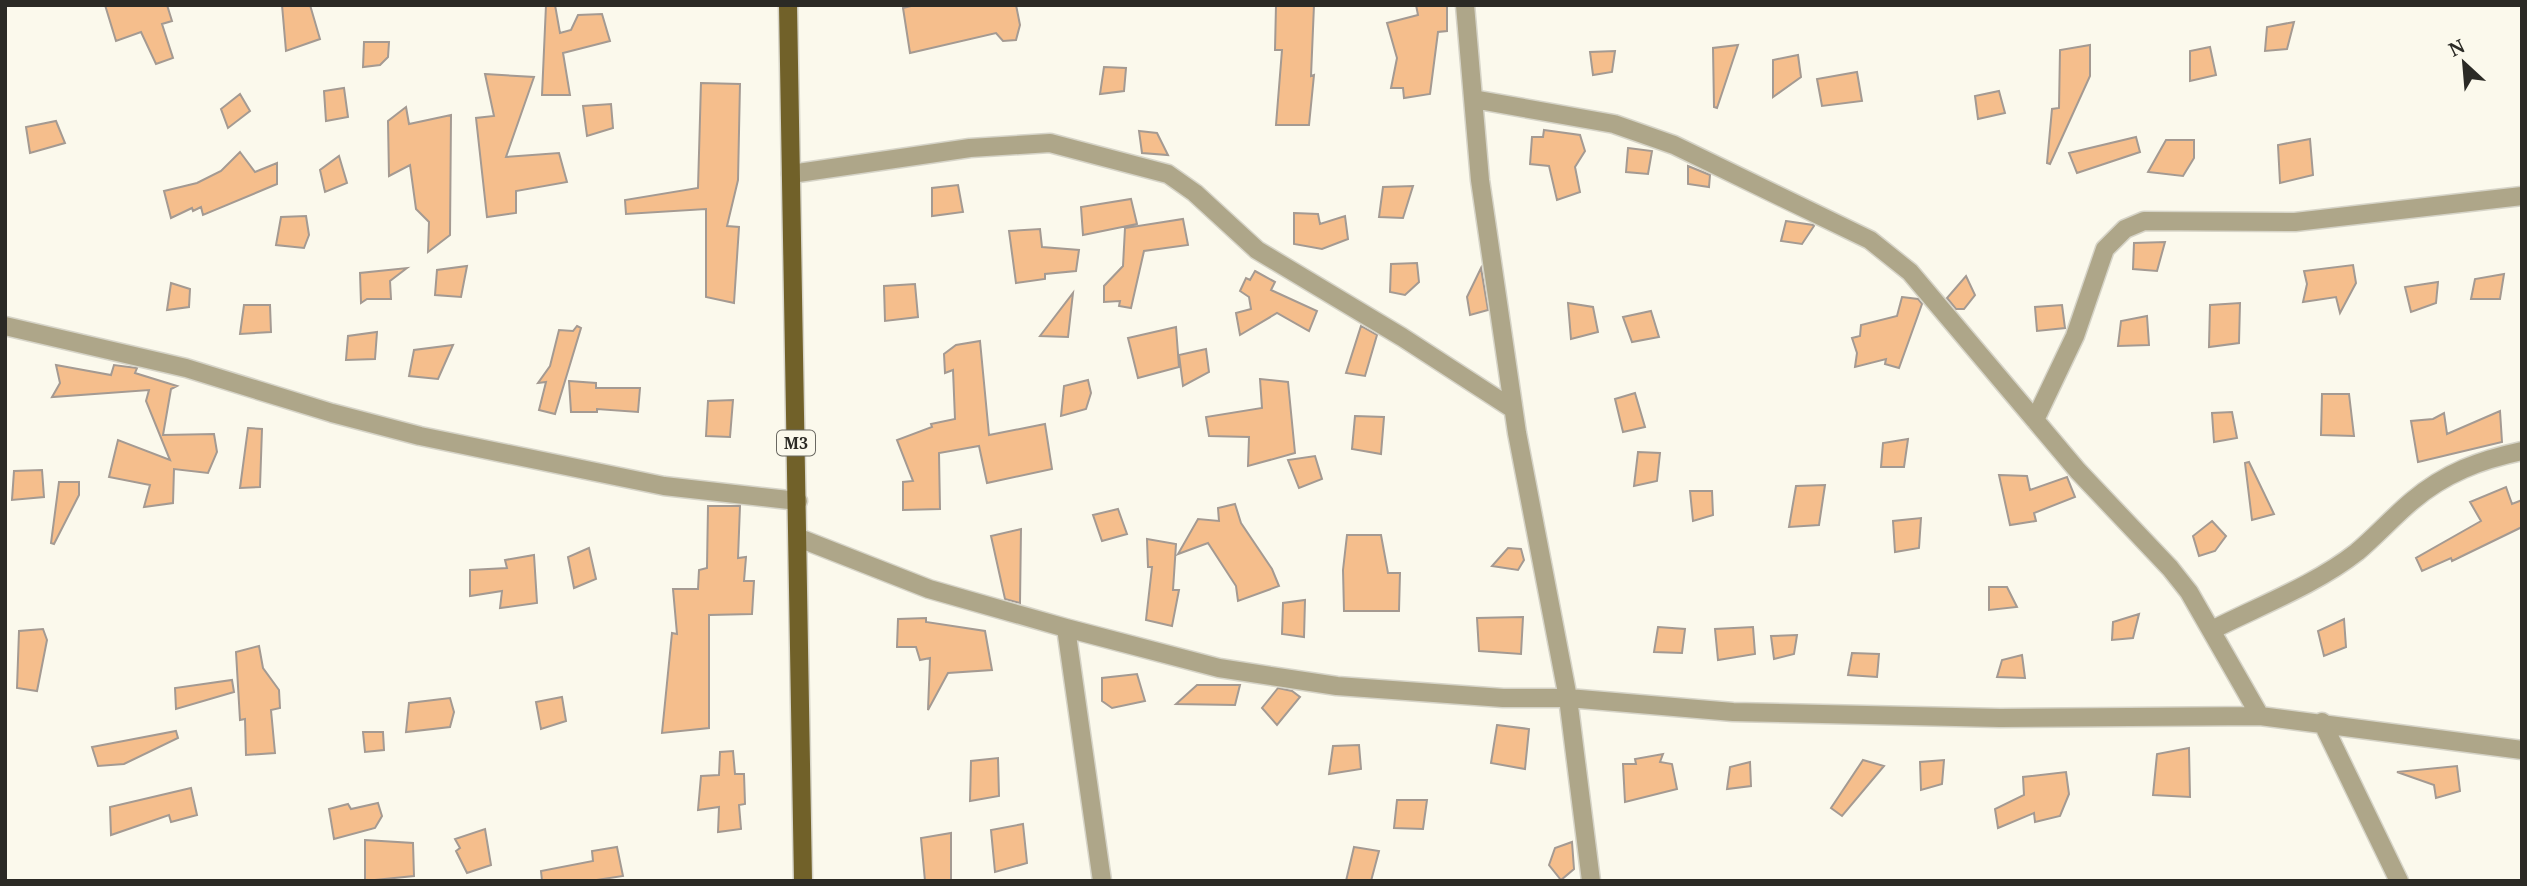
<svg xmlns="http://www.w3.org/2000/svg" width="2527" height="886" font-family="'Noto Serif',serif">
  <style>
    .building { fill: #f5be8c; stroke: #a49a92; stroke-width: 2 }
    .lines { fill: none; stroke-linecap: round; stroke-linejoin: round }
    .minor-casing { stroke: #d6d4c8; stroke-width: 21 }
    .primary-casing { stroke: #d6d4c8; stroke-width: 21 }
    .minor { stroke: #aea689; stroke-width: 18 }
    .primary { stroke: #716129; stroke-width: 18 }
    .labels { text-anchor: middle; stroke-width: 5; stroke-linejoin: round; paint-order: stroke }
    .shield { fill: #fbf9ec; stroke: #696861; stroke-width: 2 }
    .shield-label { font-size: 16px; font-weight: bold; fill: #2b2a25 }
  </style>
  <rect width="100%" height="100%" fill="#fbf9ec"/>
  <!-- building -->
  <path class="building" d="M105 5H167L172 21 162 24 173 58 156 64 141 32 116 41Z
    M282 5H310L320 39 286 51Z
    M546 5H555L560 33 571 30 578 15 602 14 610 41 563 53 570 95H542Z
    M915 5H1016L1020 25 1016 40 1003 41 996 33 910 53 903 8Z
    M1276 5H1314L1311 76 1314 75 1309 125H1276L1282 50H1275Z
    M1416 5H1447V31L1438 32 1430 94 1404 98 1403 88H1391L1397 58 1387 23 1418 15Z
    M2294 22 2287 49 2265 51 2267 27Z
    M364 42H389L388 57 380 65 363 67Z
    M1738 45 1717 108 1714 107 1713 48Z
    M2090 45V76L2050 164 2047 163 2052 109 2059 108 2060 50Z
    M2210 47 2216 75 2190 81V51Z
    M1615 51 1612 72 1593 75 1590 52Z
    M1798 55 1801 77 1773 97V60Z
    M1104 67 1126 68 1124 91 1100 94Z
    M1857 72 1862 101 1822 106 1817 79Z
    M485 74 534 77 506 157 559 153 567 182 516 191V213L487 217 476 118 494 116Z
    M701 83 740 84 738 180 727 226 739 227 734 303 706 297V209L626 214 625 200 698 188Z
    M344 88 348 117 326 121 324 91Z
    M1999 91 2005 113 1978 119 1975 96Z
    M240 94 250 111 228 128 221 109Z
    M611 104 613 128 587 136 583 106Z
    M406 107 409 124 451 115 450 235 428 252 429 222 416 209 410 165 389 176 388 121Z
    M56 121 65 143 30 153 26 127Z
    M1544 130 1580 135 1585 151 1575 167 1580 192 1557 200 1549 166 1530 164 1532 137H1543Z
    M1139 131 1157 133 1168 155 1142 153Z
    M2136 137 2140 152 2077 173 2069 153Z
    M2310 139 2313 175 2280 183 2278 145Z
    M2166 140H2194V158L2183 176 2148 172Z
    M1628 148 1652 151 1648 174 1626 172Z
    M240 152 255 172 277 163V184L203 215 201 207 193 211 192 208 171 218 164 191 197 183 221 171Z
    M339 156 347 183 325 192 320 170Z
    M1688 166 1710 175 1709 187 1688 184Z
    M958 185 963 212 932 216V188Z
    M1413 186 1403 218 1379 217 1383 187Z
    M1131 199 1137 224 1083 235 1081 207Z
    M1294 213 1318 214 1320 224 1345 216 1348 239 1322 249 1294 244Z
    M306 216 309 235 304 248 276 245 281 217Z
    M1183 219 1188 245 1144 251 1131 308 1119 306 1120 301 1104 302V286L1123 266 1125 228Z
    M1786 221 1813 225 1814 226 1802 244 1781 241Z
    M1040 229 1042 247 1079 250 1076 271 1045 274V279L1016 283 1009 231Z
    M2165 242 2157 271 2133 269 2134 243Z
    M1417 263 1419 282 1405 295 1390 292 1391 264Z
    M2353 265 2356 283 2340 313 2336 297 2303 302 2307 284 2304 271Z
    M467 266 461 297 435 295 437 270Z
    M407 268 390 281 391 299H367L361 303 360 273Z
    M1481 268 1488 310 1470 315 1467 297Z
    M1255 271 1275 282 1271 290 1317 311 1309 331 1277 313 1240 335 1236 313 1251 309 1249 297 1240 291 1246 278 1250 280Z
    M2504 274 2500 299H2471L2475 279Z
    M1966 276 1975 295 1964 309H1956L1947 298Z
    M2438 282 2436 303 2411 312 2405 287Z
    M171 283 190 289 189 307 167 310Z
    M915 284 918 317 885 321 884 286Z
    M1073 293 1068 337 1040 336Z
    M1902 297 1918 299 1922 304 1899 368 1885 364 1886 359 1855 367 1857 353 1852 338 1860 336 1861 325 1897 316Z
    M1568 303 1593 307 1598 332 1571 339Z
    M2240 303 2239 343 2209 347 2210 305Z
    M244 305H270L271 332 240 334Z
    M2062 305 2065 328 2037 331 2035 307Z
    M1651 311 1659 337 1632 342 1623 317Z
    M2147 316 2149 345 2118 346 2121 321Z
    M577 326 581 328 555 414 539 410 546 382 538 383 550 366 559 330 573 331Z
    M1361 326 1377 335 1365 376 1346 373Z
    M1176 327 1179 367 1138 378 1128 338Z
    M377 332 375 359 346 360 348 336Z
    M980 341 989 435 1045 424 1052 469 987 483 979 446 939 453 940 509 903 510V482L913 481 897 440 932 427 931 424 955 419 953 370 945 373 944 354 956 345Z
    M453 345 438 379 409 376 414 350Z
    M1206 349 1209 372 1183 386 1179 355Z
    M56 365 111 375 114 365 137 368 135 373 177 386 171 389 163 435 214 434 217 452 208 473 174 469 173 503 144 507 150 485 109 477 118 440 170 460 146 401 149 390 52 397 60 383Z
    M1260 379 1288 382 1295 453 1248 466 1249 437 1209 436 1206 417 1262 408Z
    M1088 380 1091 393 1086 409 1061 416 1064 386Z
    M569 381 596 383V388H640L638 412 597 409V412H571Z
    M1635 393 1645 427 1623 432 1615 399Z
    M2322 394H2349L2354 436 2321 435Z
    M733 400 730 437 706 436 708 401Z
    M2500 411 2502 442 2418 462 2411 421 2433 419 2444 413 2447 434Z
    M2232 412 2237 438 2214 442 2212 413Z
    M1355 416 1384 417 1381 454 1352 449Z
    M248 428 262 429 260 487 240 488Z
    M1908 439 1904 467H1881L1883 443Z
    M1638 452 1660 453 1657 481 1634 486Z
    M1315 456 1322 479 1299 488 1288 460Z
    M2249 462 2274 514 2252 520 2245 463Z
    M42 470 44 497 12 500 14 471Z
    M1999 475 2027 476 2030 490 2067 477 2075 497 2034 513 2036 521 2010 525Z
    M59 482H79V495L54 544 51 543Z
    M1825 485 1819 525 1789 527 1796 486Z
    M2506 487 2512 504 2522 500V527L2452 561 2451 558 2422 571 2416 558 2481 521 2470 502Z
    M1690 491H1712L1713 515 1693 521Z
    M1235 504 1241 523 1272 569 1279 586 1238 601 1236 586 1208 543 1178 554 1198 519 1219 521 1218 508Z
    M708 506H740L738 558 746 557 744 581H754L752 614 709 615V728L662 733 672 633 677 634 673 589H698L699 570 707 568Z
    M1118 509 1127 534 1102 541 1093 515Z
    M1921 518 1919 548 1895 552 1893 521Z
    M2212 521 2226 536 2215 551 2199 556 2193 536Z
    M1021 529 1020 603 1005 599 991 536Z
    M1347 535H1381L1388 573H1400L1399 611H1344L1343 570Z
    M1147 539 1176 544 1173 590H1179L1172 626 1146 620 1152 567H1148Z
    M589 548 596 579 574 588 568 557Z
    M1508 548 1521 549 1524 560 1518 570 1492 566Z
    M534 555 537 603 500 608 502 591 470 596V570L507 568 505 560Z
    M1989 587H2007L2017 607 1989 610Z
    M1305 600 1304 637 1282 634 1283 603Z
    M2139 614 2133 638 2112 640 2113 622Z
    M1523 617 1521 654 1479 651 1477 618Z
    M926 618V622L985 631 992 670 948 673 928 710 930 658 920 660 916 647H897L898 619Z
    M2344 619 2346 647 2324 656 2318 631Z
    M1658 627 1685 629 1682 653 1654 652Z
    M1753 627 1755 654 1718 660 1715 629Z
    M43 629 47 640 37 691 17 688 19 631Z
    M1797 635 1794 654 1774 659 1771 636Z
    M259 646 263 668 279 690 280 708 271 710 275 753 246 755 245 719 240 720 236 652Z
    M1852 653 1879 654 1877 677 1848 675Z
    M2022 655 2025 678 1997 677 2002 660Z
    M1137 674 1145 701 1112 708 1102 701V678Z
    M232 680 234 692 176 709 175 688Z
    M1197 685H1240L1235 705 1176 704Z
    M1278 688 1292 691 1300 697 1277 725 1262 708Z
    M562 697 566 721 541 729 536 702Z
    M450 698 454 712 450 727 406 732 409 703Z
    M1497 725 1529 729 1525 769 1491 763Z
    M176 731 178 738 124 764 98 766 92 747Z
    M363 732H383L384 750 365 752Z
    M1359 745 1361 769 1329 774 1333 746Z
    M2189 748 2190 797 2153 795 2157 754Z
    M733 751 735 774H744L745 804 739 805 741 829 718 832 719 807 698 810 701 776 719 775 720 752Z
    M1663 754 1660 762 1672 764 1677 789 1625 802 1623 764H1636L1635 759Z
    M998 758 999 796 970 801 971 761Z
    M1863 760 1884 766 1842 816 1831 808Z
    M1944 760 1942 784 1921 790 1920 762Z
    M1750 762 1751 786 1727 789 1730 767Z
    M2457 766 2460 791 2436 798 2434 785 2397 772Z
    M2066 772 2069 794 2060 816 2035 822 2034 813 1998 828 1995 809 2024 795 2023 777Z
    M191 788 197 815 171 822 169 815 111 835 110 807Z
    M1397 800H1427L1423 829 1394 828Z
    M378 803 382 816 375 828 334 839 329 809 348 804 351 809Z
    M1023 824 1027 863 995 872 991 830Z
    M485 829 491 865 467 873 456 851 460 848 455 839Z
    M951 833V881H925L921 838Z
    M365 840 413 843 414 876 365 881Z
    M1572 842 1574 869 1561 880 1549 865 1555 848Z
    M617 847 623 876 590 881H542L541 871 593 861 592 851Z
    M1354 847 1379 851 1371 881H1346Z"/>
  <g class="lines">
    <!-- minor casing -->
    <g class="minor-casing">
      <path id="minor" d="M1465 5 1480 180 1517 433 1568 698 1591 881
        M1473 99 1614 124 1674 145 1870 240 1910 272 2078 471 2170 568 2189 592 2260 716
        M791 174 970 148 1050 143 1168 174 1195 193 1257 250 1402 337 1513 409
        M5 326 186 368 332 413 420 436 664 486 798 501
        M2035 420 2075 336 2105 249 2125 229 2144 221 2295 222 2522 196
        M799 538 929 589 1066 628 1219 668 1337 686 1503 698H1568L1733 712 2000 718 2260 716 2522 750
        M1066 628 1102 881
        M2212 630C2259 606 2315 585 2357 552 2376 536 2393 517 2412 501 2445 473 2480 460 2522 451
        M2322 722 2399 881"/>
    </g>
    <!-- primary casing -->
    <g class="primary-casing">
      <path id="primary" d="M788 5 803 881"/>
    </g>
    <!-- minor -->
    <use href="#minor" class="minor"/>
    <!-- primary -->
    <use href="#primary" class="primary"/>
  </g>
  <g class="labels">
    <!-- shield labels -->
    <rect class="shield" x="777" y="430.5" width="38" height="25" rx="5"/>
    <g class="shield-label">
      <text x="796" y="449">M3</text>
    </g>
  </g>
  <!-- border -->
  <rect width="2527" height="886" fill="none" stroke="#2b2a25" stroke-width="14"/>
  <!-- north arrow -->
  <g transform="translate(2464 63) rotate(334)" stroke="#fbf9ec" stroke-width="5" paint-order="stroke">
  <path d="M0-5L12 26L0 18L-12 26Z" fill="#2b2a25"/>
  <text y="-10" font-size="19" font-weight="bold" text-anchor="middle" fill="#2b2a25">N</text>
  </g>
</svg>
